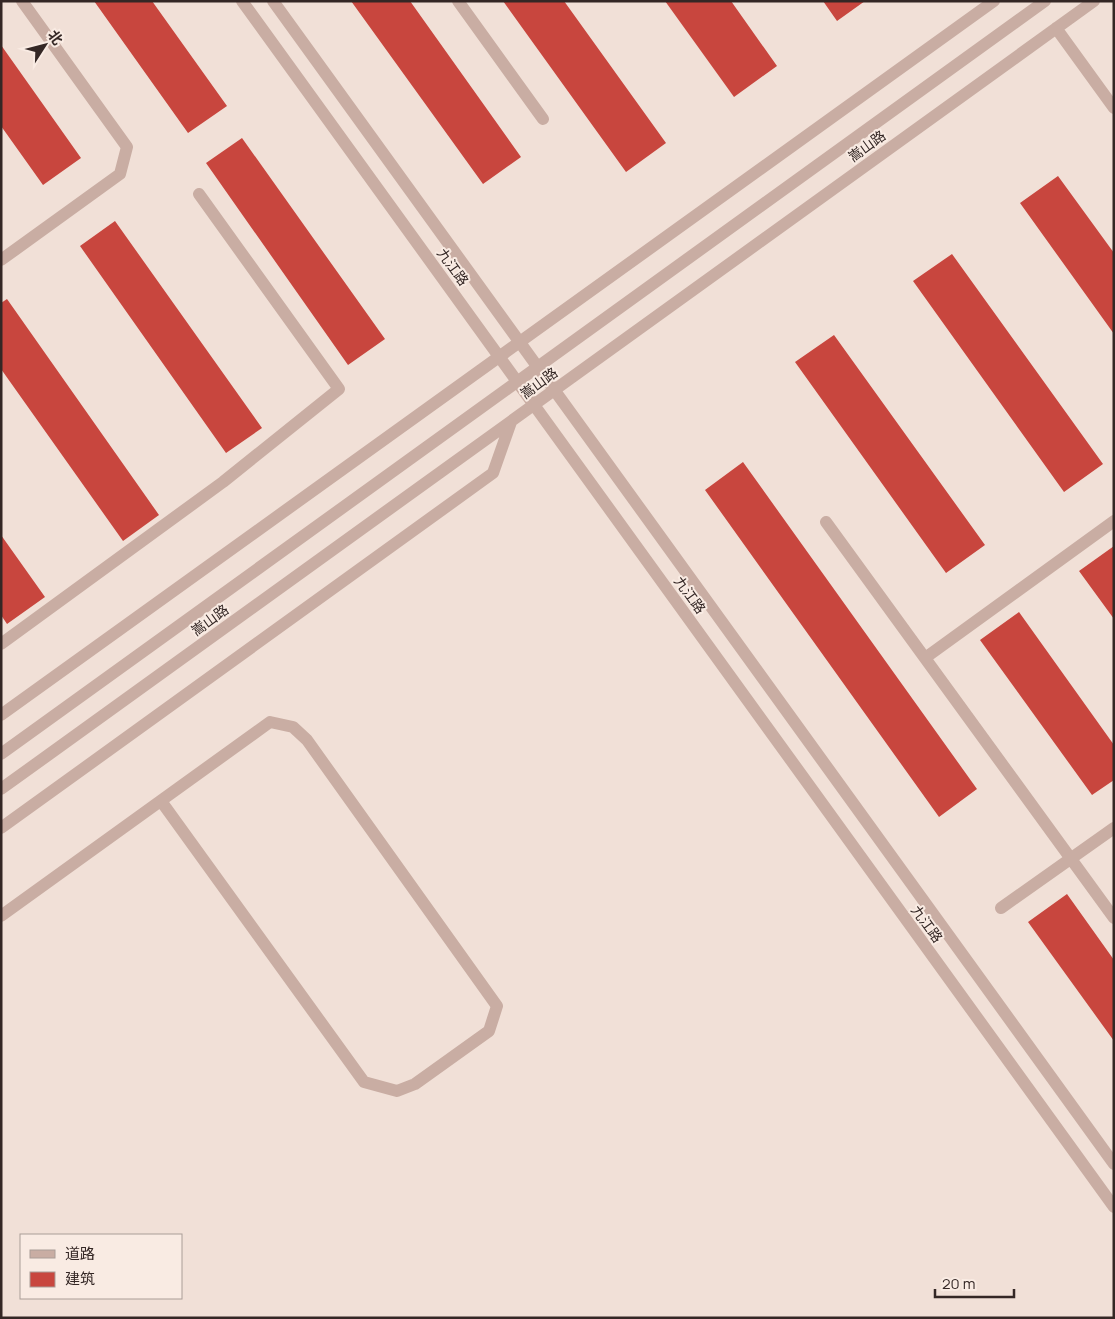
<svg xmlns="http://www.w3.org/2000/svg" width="1115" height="1319" font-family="Manrope,'Noto Sans SC',sans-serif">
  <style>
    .building { fill: #c8463e }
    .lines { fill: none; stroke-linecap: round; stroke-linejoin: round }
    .minor { stroke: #c9ada3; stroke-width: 12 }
    .labels { text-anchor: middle; stroke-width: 4; stroke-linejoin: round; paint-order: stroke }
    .street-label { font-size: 14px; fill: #342725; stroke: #f9ebe3 }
  </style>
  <rect width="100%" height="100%" fill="#f1e0d7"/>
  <!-- building -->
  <path class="building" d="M94 1H152L227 106 188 133Z
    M351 1H410L521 157 483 184Z
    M503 1H564L666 143 626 172Z
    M665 1H731L777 66 734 97Z
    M823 1H865L837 21Z
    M1 45 81 158 43 185 1 126Z
    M242 138 385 339 348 365 206 163Z
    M1058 176 1114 253V334L1020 203Z
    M115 221 262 428 226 453 80 246Z
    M952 254 1103 464 1064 492 913 281Z
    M7 299 159 515 123 541 1 369V303Z
    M834 335 985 545 946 573 795 362Z
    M743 462 977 789 939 817 705 490Z
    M1 535 45 597 7 624 1 615Z
    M1114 546V619L1079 571Z
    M1019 612 1114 745V780L1092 795 980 640Z
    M1067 894 1114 960V1041L1028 922Z"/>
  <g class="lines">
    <!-- minor -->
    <path class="minor" d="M242 1 1114 1207
      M273 1 1114 1164
      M458 1 543 119
      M1056 28 1114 108
      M1 260 120 174 127 147 22 1
      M826 522 1114 918
      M1 644 223 482 339 389 199 194
      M925 658 1114 521
      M1 715 994 1
      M1 754 1045 1
      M1 789 1094 1
      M1 828 493 473 511 422
      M1001 908 1114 828
      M1 916 270 722 293 727 307 740 497 1006 489 1031 415 1084 397 1091 364 1082 161 801"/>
  </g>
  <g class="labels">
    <!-- street labels -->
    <g class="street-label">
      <text transform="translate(867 146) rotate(-36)" y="5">嵩山路</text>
      <text transform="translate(453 267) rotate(54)" y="5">九江路</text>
      <text transform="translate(539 383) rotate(-36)" y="5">嵩山路</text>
      <text transform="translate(690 595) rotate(54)" y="5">九江路</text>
      <text transform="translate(210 620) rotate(-36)" y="5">嵩山路</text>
      <text transform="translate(927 924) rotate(54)" y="5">九江路</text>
    </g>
  </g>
  <!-- border -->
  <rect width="1115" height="1319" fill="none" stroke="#342725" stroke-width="5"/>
  <!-- legend -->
  <rect x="20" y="1234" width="162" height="65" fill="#f9ebe3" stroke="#aa9d97"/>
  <rect x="30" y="1250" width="25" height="8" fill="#c9ada3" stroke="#aa9d97"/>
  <text x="65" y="1259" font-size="15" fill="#342725">道路</text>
  <rect x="30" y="1272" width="25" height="15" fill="#c8463e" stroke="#aa9d97"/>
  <text x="65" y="1284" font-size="15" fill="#342725">建筑</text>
  <!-- north arrow -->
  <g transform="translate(45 45) rotate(54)" stroke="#f9ebe3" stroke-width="4" paint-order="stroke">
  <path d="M0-4L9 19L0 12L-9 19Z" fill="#342725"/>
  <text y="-8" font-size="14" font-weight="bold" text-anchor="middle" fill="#342725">北</text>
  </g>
  <!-- scale -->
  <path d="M935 1289v8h79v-8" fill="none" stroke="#342725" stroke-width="2.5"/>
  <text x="942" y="1289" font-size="15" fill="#342725" stroke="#f9ebe3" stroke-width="4" paint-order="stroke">20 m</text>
</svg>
